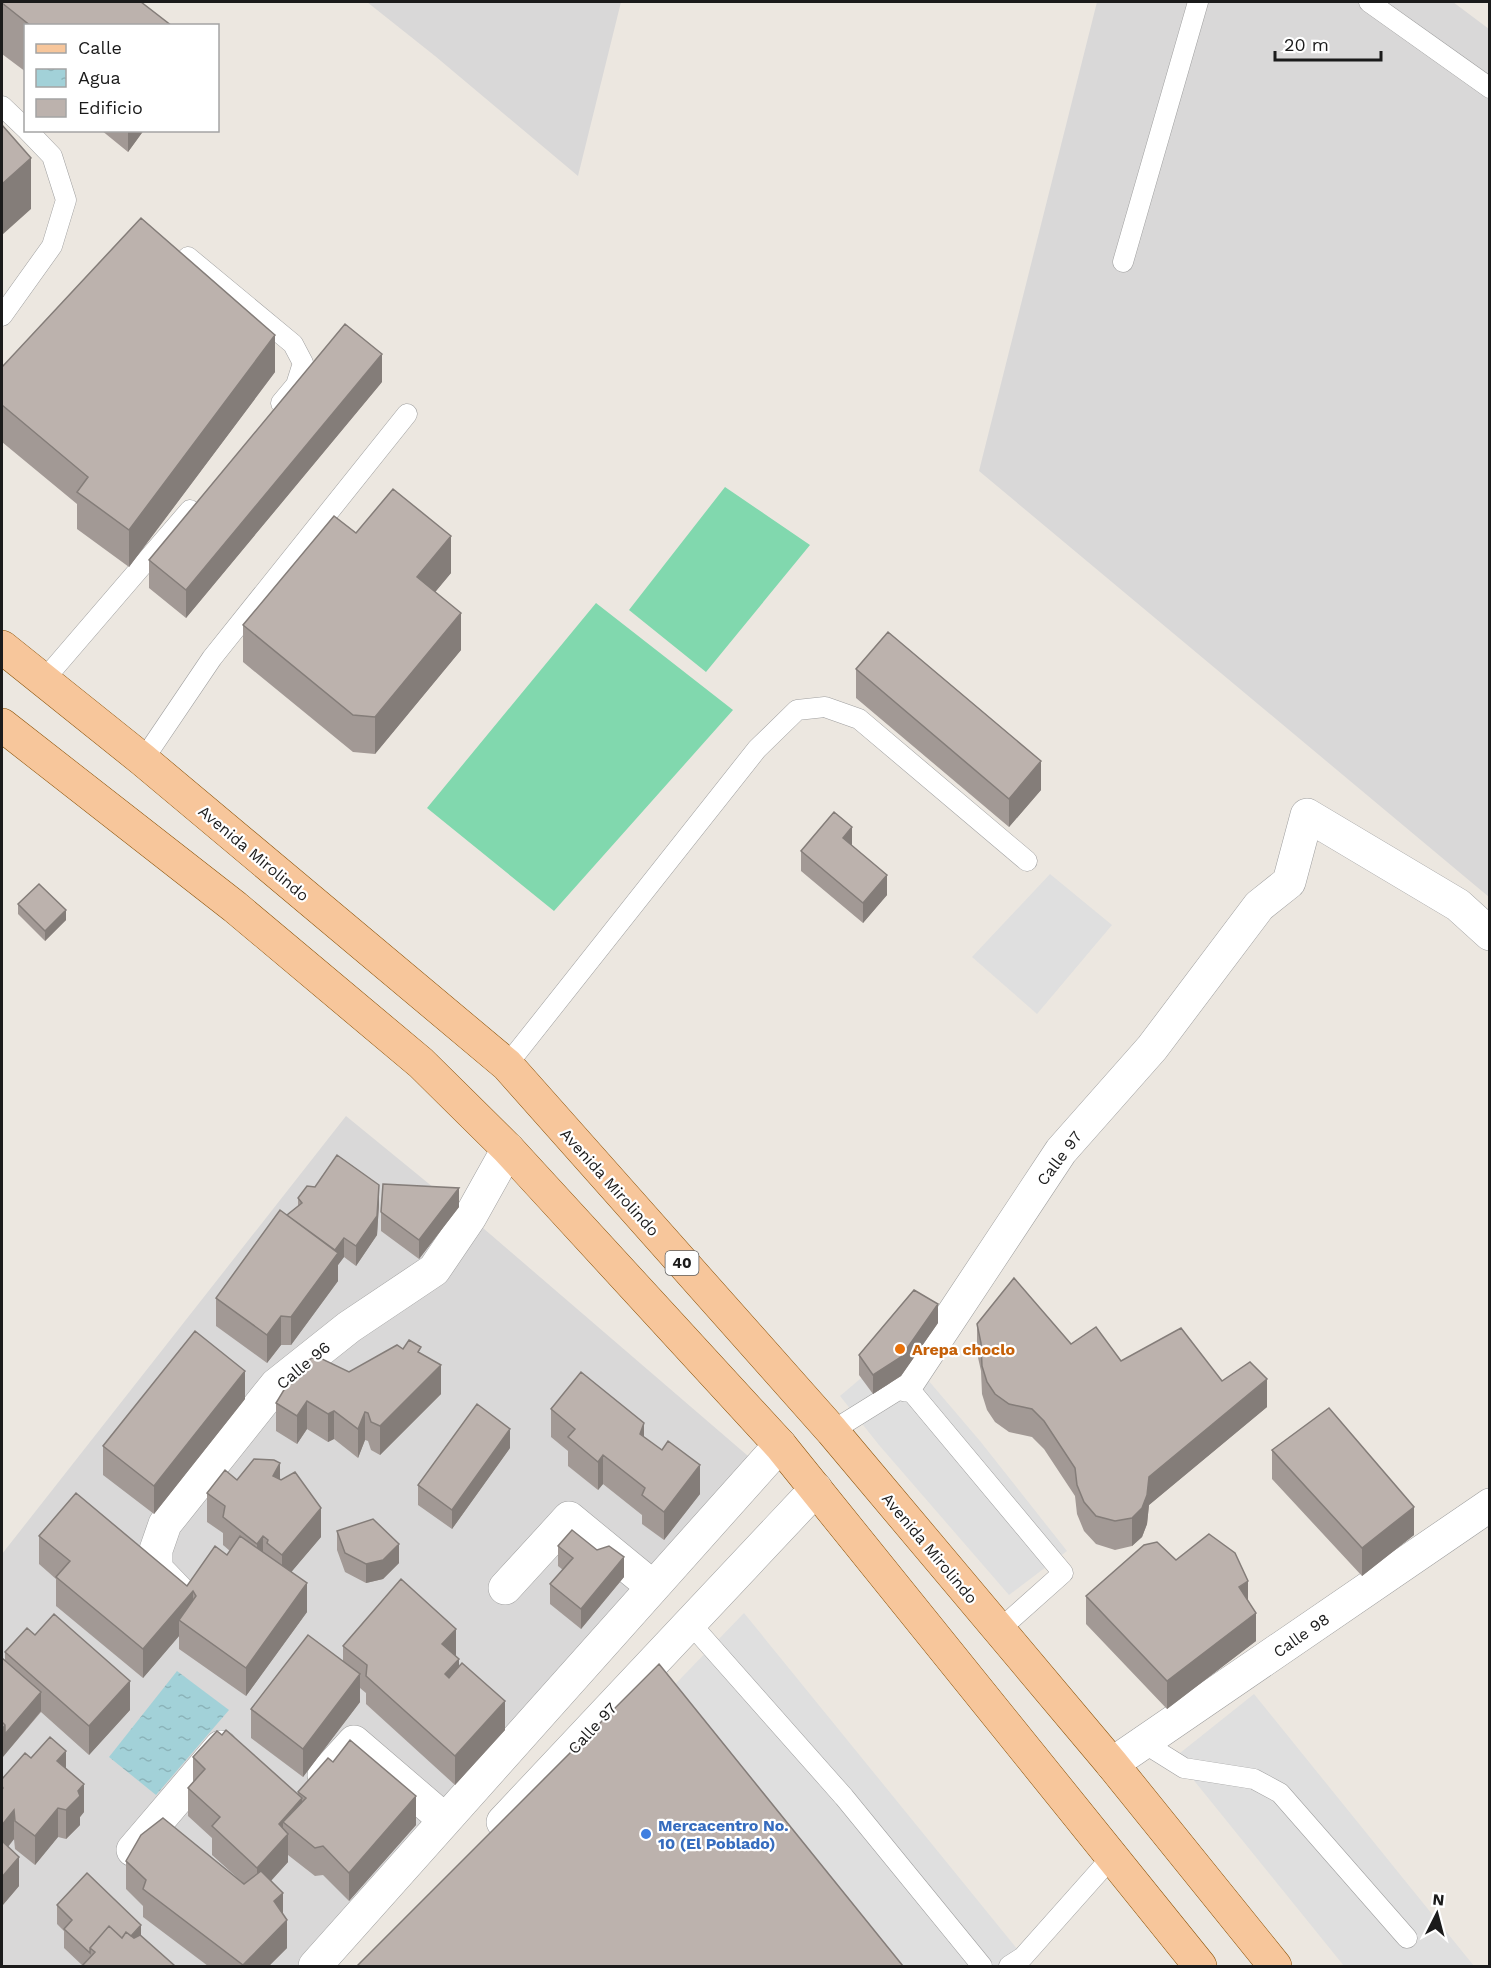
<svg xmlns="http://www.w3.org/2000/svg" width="1491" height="1968" font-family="'Work Sans',sans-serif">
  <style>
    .residential { fill: #d9d8d8 }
    .pitch { fill: #81d8ae }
    .parking { fill: #dfdfdf }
    .water { fill: url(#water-ripples) }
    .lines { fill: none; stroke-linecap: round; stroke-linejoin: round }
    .lane-casing { stroke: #9f9f9f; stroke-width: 21 }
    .street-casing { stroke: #9f9f9f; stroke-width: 34 }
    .primary-casing { stroke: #8b5207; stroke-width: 34 }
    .lane { stroke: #fff; stroke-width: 20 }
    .street { stroke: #fff; stroke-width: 33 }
    .primary { stroke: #f7c69b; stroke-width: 33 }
    .wall { fill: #a29995 }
    .shaded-wall { fill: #847d79 }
    .building { fill: #bcb2ad; stroke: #847d79; stroke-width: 1.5 }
    .food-dot { fill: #e8710a; stroke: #fff; stroke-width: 2 }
    .shop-dot { fill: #3f7fe0; stroke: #fff; stroke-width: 2 }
    .labels { text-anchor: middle; stroke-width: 4.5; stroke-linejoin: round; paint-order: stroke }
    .shield { fill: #fff; stroke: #5f5f5f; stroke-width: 1.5 }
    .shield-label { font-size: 15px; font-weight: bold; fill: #1b1b1b }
    .street-label { font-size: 16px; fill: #1b1b1b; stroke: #fff }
    .food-label { font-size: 16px; font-weight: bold; fill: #c56008; stroke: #fff; text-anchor: start }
    .shop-label { font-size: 16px; font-weight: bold; fill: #366cbe; stroke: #fff; text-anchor: start }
  </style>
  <defs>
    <pattern id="water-ripples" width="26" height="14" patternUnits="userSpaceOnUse" patternTransform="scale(1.5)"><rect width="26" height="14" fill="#a2d1d8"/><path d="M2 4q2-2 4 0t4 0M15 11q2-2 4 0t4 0" fill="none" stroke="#8bb3b9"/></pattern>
  </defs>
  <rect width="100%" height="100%" fill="#ece7e0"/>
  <!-- residential -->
  <path class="residential" d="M367 2H621L578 176 435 56Z
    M1097 2H1453L1489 29V897L979 471Z
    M346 1116 483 1228 769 1474 337 1966H2V1554Z"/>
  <!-- pitch -->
  <path class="pitch" d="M725 487 810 545 706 672 629 610Z
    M596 603 733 710 554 911 427 808Z"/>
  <!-- parking -->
  <path class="parking" d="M1050 874 1112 925 1037 1014 972 957Z
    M899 1346 980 1441 1067 1551 1009 1595 879 1445 840 1396Z
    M744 1613 1031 1966H873L659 1701Z
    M1254 1694 1474 1966H1344L1175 1757Z"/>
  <!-- water -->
  <path class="water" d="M177 1671 229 1710 156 1795 109 1757Z"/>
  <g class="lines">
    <!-- lane casing -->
    <g class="lane-casing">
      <path id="lane" d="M1369 2 1490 88
        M2 106 26 129
        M188 257 293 344 303 363 296 385 281 403
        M1123 262 1198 2
        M2 316 52 246 66 200 52 156 27 130
        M43 681 190 510
        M143 760 212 658 407 414
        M507 1065 757 749 797 710 825 707 859 719 1027 861
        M832 1431 906 1385 1063 1573 999 1630
        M690 1623 844 1797 982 1966
        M1144 1743 1184 1768 1254 1779 1280 1793 1407 1938
        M1009 1966 1023 1957 1111 1858"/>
    </g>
    <!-- street casing -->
    <g class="street-casing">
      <path id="street" d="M906 1385 1061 1151 1152 1048 1259 906 1289 882 1307 815 1458 905 1490 934
        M505 1588 569 1518 653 1587
        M181 1595 156 1569V1550L165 1524 276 1385 349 1327 434 1270 470 1217 508 1149
        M1112 1764 1490 1505
        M324 1775 354 1742 445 1820
        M503 1822 816 1489
        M133 1850 221 1747
        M315 1966 780 1445"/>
    </g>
    <!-- primary casing -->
    <g class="primary-casing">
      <path id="primary" d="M2 647 143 760 507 1065 832 1431 1112 1764 1275 1966
        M2 725 235 907 421 1063 508 1149 780 1445 1200 1966"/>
    </g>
    <!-- lane -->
    <use href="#lane" class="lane"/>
    <!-- street -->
    <use href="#street" class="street"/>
    <!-- primary -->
    <use href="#primary" class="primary"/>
  </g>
  <!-- wall -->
  <path class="wall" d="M2 2 172 26H26V72L2 54Z
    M101 130H144L128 152Z
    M2 367 275 372 129 567 77 529V504L2 442Z
    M382 382 186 618 149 588V560Z
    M356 533 451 573 435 592 461 650 375 754 353 752 243 662V625Z
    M856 669 1041 790 1009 827 856 698Z
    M852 846 887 895 863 923 801 871V851Z
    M18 904 66 920 45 941 18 914Z
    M298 1198 379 1204 377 1235 356 1266 344 1257 338 1265V1281L291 1345H281L267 1363 216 1326V1298L287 1215 298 1206Z
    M459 1207 419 1259 381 1231V1212Z
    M938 1323 901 1376 873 1394 859 1375V1355Z
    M977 1324 1071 1344 1121 1361 1222 1381 1267 1407 1149 1505 1147 1524 1142 1537 1132 1546 1115 1550 1096 1544 1084 1531 1077 1514 1075 1496 1044 1449 1032 1437 1009 1432 995 1422 987 1410 982 1394 981 1371 977 1353Z
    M403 1349 421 1354 441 1394 380 1455 371 1450 368 1441 365 1440 358 1458 334 1439 328 1442 307 1429 297 1444 276 1431V1403Z
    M245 1399 154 1514 103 1475V1446Z
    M551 1409 644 1437 700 1494 664 1540 642 1524V1515L603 1484 598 1490 568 1466V1451L551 1437Z
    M510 1448 452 1529 418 1505V1485Z
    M1272 1450 1414 1535 1362 1576 1272 1479Z
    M237 1480H280L321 1537 291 1572 307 1612 246 1696 179 1649V1636L143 1678 56 1606V1579L39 1564V1536L187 1586 227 1555 230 1551 223 1545V1533L207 1522V1493Z
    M337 1531 399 1563 383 1579 366 1583 345 1572 337 1550Z
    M558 1546 624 1577 581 1629 550 1604V1584L563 1570 558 1566Z
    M1176 1560 1248 1601 1256 1641 1167 1709 1086 1624V1596Z
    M35 1635 130 1710 89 1755 41 1712 2 1758V1658L5 1661V1652Z
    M343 1646 456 1657 459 1667 505 1730 455 1785 366 1704V1693L360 1688V1702L303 1777 251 1738V1709L343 1661Z
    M193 1757 298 1795V1792L333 1762 416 1825 349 1901 323 1875 315 1876 288 1855V1862L271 1881 283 1914 287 1948 269 1966H208L143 1917V1906L126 1889V1861L243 1883 212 1855V1838L188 1816V1788L193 1782Z
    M31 1758 66 1768 84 1812 80 1817V1825L66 1839 58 1837 35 1865 15 1849 14 1839 8 1847 19 1886 2 1906V1779Z
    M57 1905 141 1936 83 1966 64 1948V1931L57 1924Z"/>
  <!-- shaded-wall -->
  <path class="shaded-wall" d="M128 130H144L128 152Z
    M31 158V209L2 235V184Z
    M275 335V372L129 567V530Z
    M382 354V382L186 618V590Z
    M451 536V573L417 614V577Z
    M461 613V650L375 754V717Z
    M1041 761V790L1009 827V799Z
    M852 827V847L843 838Z
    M887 875V895L863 923V903Z
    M66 910V920L45 941V931Z
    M379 1185V1204L377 1235 356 1266V1246Z
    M459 1188V1207L419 1259V1240Z
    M344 1238V1257L338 1265V1281L291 1345V1317L334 1251Z
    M938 1304V1323L901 1376 873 1394V1375Z
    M281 1316V1345L267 1363V1335Z
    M441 1365V1394L380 1455V1426Z
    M245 1371V1399L154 1514V1486Z
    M1267 1379V1407L1149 1505 1147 1524 1142 1537 1132 1546V1518L1149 1477Z
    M307 1401V1429L297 1444V1416Z
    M334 1411V1439L328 1442V1414Z
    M365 1412V1440L358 1458V1429Z
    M644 1423V1452L640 1434Z
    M510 1429V1448L452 1529V1510Z
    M603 1455V1484L598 1490V1462Z
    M280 1463V1491L273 1476Z
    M700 1465V1494L664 1540V1512Z
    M1414 1507V1535L1362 1576V1548Z
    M321 1508V1537L282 1583V1555Z
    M263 1536V1565L257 1572V1544Z
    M399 1544V1563L383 1579 366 1583V1564Z
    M624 1557V1577L581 1629V1609Z
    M1248 1581V1609L1239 1587Z
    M307 1583V1612L246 1696V1668Z
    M193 1591V1619L179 1620V1636L143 1678V1649Z
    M1256 1613V1641L1167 1709V1681Z
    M456 1629V1657L442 1644Z
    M459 1659V1687L445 1674Z
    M360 1674V1702L303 1777V1749Z
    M130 1681V1710L89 1755V1726Z
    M41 1692V1711L2 1758V1730Z
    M505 1701V1730L455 1785V1756Z
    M66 1751V1780L57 1761Z
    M84 1784V1812L80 1817V1825L66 1839V1810L78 1791Z
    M416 1796V1825L349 1901V1873Z
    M302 1798V1827L283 1822V1839L288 1834V1862L257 1896V1868L279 1824Z
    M58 1808V1837L35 1865V1836Z
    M14 1810V1839L2 1854V1825Z
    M19 1857V1886L2 1906V1877Z
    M283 1893V1921L274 1901Z
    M287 1920V1948L269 1966H243V1965Z
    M141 1925V1944L122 1947Z"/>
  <!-- building -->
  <path class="building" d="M2 2H141L172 26H31L2 3Z
    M2 125 31 158 2 184Z
    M141 218 275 335 129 530 77 492 88 477 2 405V367Z
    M345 324 382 354 186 590 149 560Z
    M393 489 451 536 417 577 461 613 375 717 353 715 243 625 334 516 356 533Z
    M888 632 1041 761 1009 799 856 669Z
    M834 812 852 827 843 838 887 875 863 903 801 851Z
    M39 884 66 910 45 931 18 904Z
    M337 1155 379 1185 377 1216 356 1246 344 1238 335 1250 287 1215 302 1203 298 1198 307 1186 315 1187Z
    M383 1184 459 1188 419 1240 381 1212Z
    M280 1210 338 1253 291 1317 281 1316 267 1335 216 1298Z
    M1014 1278 1071 1344 1096 1327 1121 1361 1181 1328 1222 1381 1250 1362 1267 1379 1149 1477 1147 1495 1142 1508 1132 1518 1115 1521 1096 1516 1084 1502 1077 1485 1075 1468 1044 1421 1032 1409 1009 1404 995 1394 987 1382 982 1366 981 1343 977 1324Z
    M914 1290 938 1304 901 1357 873 1375 859 1355Z
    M195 1331 245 1371 154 1486 103 1446Z
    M409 1340 421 1347 418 1352 441 1365 380 1426 371 1422 368 1413 365 1412 358 1429 334 1411 328 1414 307 1401 297 1416 276 1403 299 1365 316 1356 349 1372 397 1345 403 1349Z
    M581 1372 644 1423 640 1434 662 1450 668 1441 700 1465 664 1512 642 1495 645 1488 603 1455 598 1462 568 1437 575 1429 551 1409Z
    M477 1404 510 1429 452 1510 418 1485Z
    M1329 1408 1414 1507 1362 1548 1272 1450Z
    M254 1459 274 1460 280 1463 273 1476 281 1480 295 1472 321 1508 282 1555 267 1543 268 1540 263 1536 257 1544 223 1517 225 1506 207 1493 225 1470 237 1480Z
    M76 1493 187 1586 215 1546 227 1555 240 1536 307 1583 246 1668 179 1620 196 1596 193 1591 143 1649 56 1577 70 1561 39 1536Z
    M373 1519 399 1544 383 1560 366 1564 345 1553 337 1531Z
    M572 1530 597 1550 609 1546 624 1557 581 1609 550 1584 573 1558 558 1546Z
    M1209 1534 1235 1553 1248 1581 1239 1587 1256 1613 1167 1681 1086 1596 1144 1545 1157 1542 1176 1560Z
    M401 1579 456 1629 442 1644 459 1659 445 1674 449 1678 462 1663 505 1701 455 1756 366 1676 367 1665 343 1646Z
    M54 1614 130 1681 89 1726 5 1652 27 1628 35 1635Z
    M308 1635 360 1674 303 1749 251 1709Z
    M2 1658 41 1692 5 1734V1725L2 1722Z
    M659 1664 903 1966H357Z
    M2 1722 5 1725 2 1730Z
    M226 1730 302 1798 279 1824 288 1834 257 1868 212 1826 220 1817 188 1788 205 1769 193 1757 217 1731 222 1735Z
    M50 1737 66 1751 57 1761 84 1784 78 1791 80 1796 66 1810 58 1808 35 1836 15 1821 14 1810 2 1825V1790L3 1788 2 1786V1779L25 1753 31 1758Z
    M350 1740 416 1796 349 1873 323 1846 315 1848 283 1822 306 1798 298 1792 328 1758 333 1762Z
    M163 1818 244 1884 261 1871 283 1893 274 1901 287 1920 243 1965 143 1889 146 1880 126 1861 141 1835Z
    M2 1841 19 1857 2 1877Z
    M87 1873 141 1925 131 1936 126 1932 122 1938 109 1926 90 1948V1953L64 1929 72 1920 57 1905Z
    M109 1926 122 1938 126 1932 134 1938 140 1935 175 1966H82L95 1952 90 1948Z"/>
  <!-- markers -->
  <circle class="food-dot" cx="900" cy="1349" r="6"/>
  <circle class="shop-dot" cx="646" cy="1834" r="6"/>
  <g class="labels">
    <!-- shield labels -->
    <rect class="shield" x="665.5" y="1251" width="33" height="24" rx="4.5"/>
    <g class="shield-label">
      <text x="682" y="1268">40</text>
    </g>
    <!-- street labels -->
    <g class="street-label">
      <text transform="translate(254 853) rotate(40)" y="6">Avenida Mirolindo</text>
      <text transform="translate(1059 1158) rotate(-53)" y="6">Calle 97</text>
      <text transform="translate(610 1182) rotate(48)" y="6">Avenida Mirolindo</text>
      <text transform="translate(303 1365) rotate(-40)" y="6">Calle 96</text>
      <text transform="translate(930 1548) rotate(50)" y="6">Avenida Mirolindo</text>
      <text transform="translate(1301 1635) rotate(-35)" y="6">Calle 98</text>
      <text transform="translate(592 1728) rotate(-47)" y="6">Calle 97</text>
    </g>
    <!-- food labels -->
    <g class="food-label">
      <text x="912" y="1355">Arepa choclo</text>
    </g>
    <!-- shop labels -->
    <g class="shop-label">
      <text x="658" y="1831">Mercacentro No.<tspan x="658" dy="18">10 (El Poblado)</tspan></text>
    </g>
  </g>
  <!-- border -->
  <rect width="1491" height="1968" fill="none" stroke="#1b1b1b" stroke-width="6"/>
  <!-- legend -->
  <rect x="24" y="24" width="195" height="108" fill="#ffffff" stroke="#a4a4a4" stroke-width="1.5"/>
  <rect x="36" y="44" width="30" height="9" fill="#f7c69b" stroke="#a4a4a4" stroke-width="1.5"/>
  <text x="78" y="54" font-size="18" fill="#1b1b1b">Calle</text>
  <rect x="36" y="69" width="30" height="18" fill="url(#water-ripples)" stroke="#a4a4a4" stroke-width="1.5"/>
  <text x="78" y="84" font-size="18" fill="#1b1b1b">Agua</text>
  <rect x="36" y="99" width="30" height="18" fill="#bcb2ad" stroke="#a4a4a4" stroke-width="1.5"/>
  <text x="78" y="114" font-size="18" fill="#1b1b1b">Edificio</text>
  <!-- north arrow -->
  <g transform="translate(1437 1914) rotate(6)" stroke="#ffffff" stroke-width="4.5" paint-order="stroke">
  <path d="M0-4.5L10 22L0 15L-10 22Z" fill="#1b1b1b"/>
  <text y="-9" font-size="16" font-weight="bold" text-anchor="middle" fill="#1b1b1b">N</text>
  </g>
  <!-- scale -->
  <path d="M1275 51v9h106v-9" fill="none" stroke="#1b1b1b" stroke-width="3"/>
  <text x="1284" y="51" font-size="18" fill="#1b1b1b" stroke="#ffffff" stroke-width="4.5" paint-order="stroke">20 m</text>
</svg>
